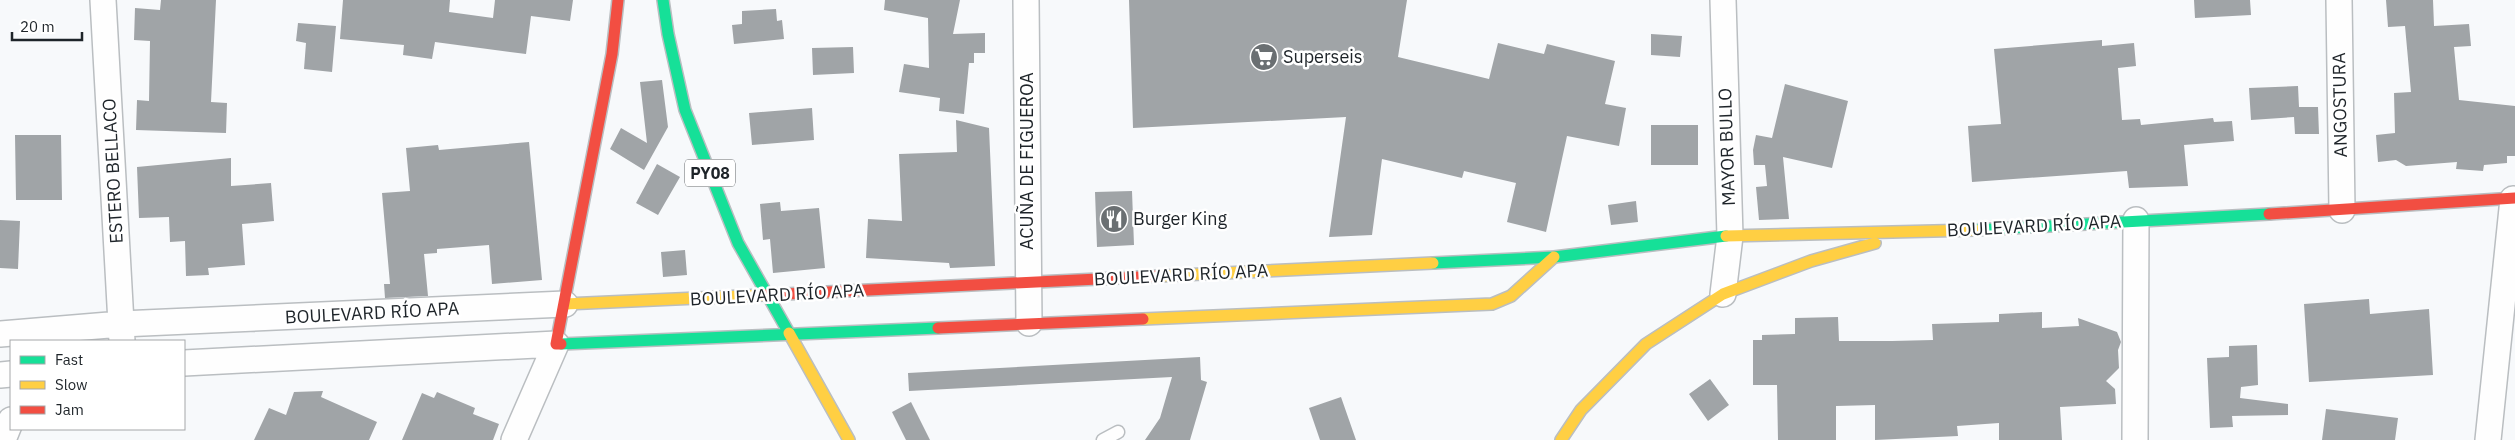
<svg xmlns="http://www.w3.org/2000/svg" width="2515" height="440" font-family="'IBM Plex Sans',sans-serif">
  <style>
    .building { fill: #a0a4a7 }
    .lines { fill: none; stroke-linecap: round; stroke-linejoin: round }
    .lane-casing { stroke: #babec1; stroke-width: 15 }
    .street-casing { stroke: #babec1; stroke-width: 28 }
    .fast-casing { stroke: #babec1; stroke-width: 14 }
    .slow-casing { stroke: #babec1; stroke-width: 14 }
    .jam-casing { stroke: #babec1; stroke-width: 14 }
    .lane { stroke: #fefefe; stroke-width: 12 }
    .street { stroke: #fefefe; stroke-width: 25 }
    .fast { stroke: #16e098; stroke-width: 11 }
    .slow { stroke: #ffcf43; stroke-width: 11 }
    .jam { stroke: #f24e42; stroke-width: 11 }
    .labels { text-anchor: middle; stroke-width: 5; stroke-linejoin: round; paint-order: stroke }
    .shield { fill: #fff; stroke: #626669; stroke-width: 1 }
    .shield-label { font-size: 16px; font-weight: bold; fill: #1e2429 }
    .poi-label { font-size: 18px; fill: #1e2429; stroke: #fff; text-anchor: start }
    .street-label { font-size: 18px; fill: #1e2429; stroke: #fff }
  </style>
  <rect width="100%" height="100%" fill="#f7f9fb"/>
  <!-- building -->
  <path class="building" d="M161 0H216L211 102 227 103 226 133 136 130 137 100 149 101 150 41 134 40 135 8 160 10Z
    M343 0H450L449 12 493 18 495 0H573L570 21 531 16 526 54 435 42 432 59 403 55 404 45 340 39Z
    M885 0H960L953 34 985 33V53H974V63H969L964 114 939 111 940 98 899 92 904 64 929 68 928 18 884 10Z
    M1129 0H1407L1398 57 1489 79 1498 43 1544 54 1547 44 1615 61 1605 104 1626 108 1619 146 1567 136 1546 232 1507 222 1516 183 1464 171 1462 178 1382 159 1372 235 1329 237 1346 117 1133 128Z
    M2194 0H2250L2251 15 2195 18Z
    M2386 0H2433L2434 26 2469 24 2471 46 2454 47 2459 100 2515 106V156H2507V163L2484 165 2483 171 2456 169 2457 162 2406 166 2396 160 2378 162 2376 135 2395 133 2394 93 2411 92 2405 26 2388 27Z
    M776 9 777 21 782 20 784 39 734 44 732 25 742 24V11Z
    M298 23 336 26 332 72 304 69 306 43 296 41Z
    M1651 34 1682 36 1680 57 1651 55Z
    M2102 40V46L2134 43 2136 66 2118 68 2122 120 2140 119 2141 125 2213 118 2214 122 2232 121 2234 141 2184 145 2188 186 2129 188 2127 171 1972 182 1968 126 2001 124 1994 49Z
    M853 47 854 73 813 75 812 48Z
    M662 80 668 127 644 170 610 149 621 128 647 143 640 82Z
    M1785 84 1848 101 1832 168 1783 157 1789 219 1759 220 1756 187 1767 186 1765 165H1754L1753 150 1756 135 1772 138Z
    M2298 86 2299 107H2318L2319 134H2295L2294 117 2251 120 2249 88Z
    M812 108 814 140 752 145 749 113Z
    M956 120 989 128 995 266 950 268 949 263 866 258 868 219 902 221 899 154 957 152Z
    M1651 125H1698V165H1651Z
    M15 135H61L62 200H16Z
    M529 142 542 280 492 284 489 245 437 249V253L424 254 428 296 385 298 384 284H390L382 193 410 191 406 148 438 145 439 150Z
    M231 158V186L271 183 274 221 242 224 245 265 208 268 209 275 186 276 185 241 170 242 169 217 139 218 137 167Z
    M657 164 680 177 658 215 636 203Z
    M1132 191 1134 245 1097 247 1095 192Z
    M1636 201 1638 222 1611 225 1608 205Z
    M780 202 781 211 819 208 825 268 773 273 770 239 763 240 760 204Z
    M0 220 20 221 18 269 0 268Z
    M685 250 687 275 663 277 661 252Z
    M2369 299 2370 314 2429 309 2433 375 2309 382 2304 304Z
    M2042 312V328L2079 326 2078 318 2117 332 2121 342 2118 350 2119 368 2106 381 2115 389 2116 404 2060 407 2062 440H1999V423L1957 426 1958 436 1875 440V405L1836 406V440H1778L1777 385H1753V340H1762V335L1795 334V318L1838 317 1839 341H1892L1933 340 1932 324 1999 322V314Z
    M2257 345 2258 385 2241 387 2240 398 2288 404V415L2232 416 2233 427 2210 428 2207 358 2229 357V346Z
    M1200 357 1201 380 1207 382 1190 440H1145L1160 418 1172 377 909 391 908 373Z
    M1710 379 1729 405 1708 421 1689 394Z
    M323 391 321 397 377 422 369 440H254L269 408 286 415 294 392Z
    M437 392 475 408 473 414 499 424 493 440H402L422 393 434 398Z
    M1341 397 1356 440H1320L1309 408Z
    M911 402 930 440H906L892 412Z
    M2326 409 2398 418 2395 440H2322Z"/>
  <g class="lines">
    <!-- lane casing -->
    <g class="lane-casing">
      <path id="lane" d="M1103 440 1118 432"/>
    </g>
    <!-- street casing -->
    <g class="street-casing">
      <path id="street" d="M103 0 122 341
        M1026 0 1029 323
        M2339 0 2342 210
        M1723 294 1730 236 1723 0
        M0 334 121 324 565 304
        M184 363 556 344 514 440
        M0 375 11 374
        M3 440 11 420
        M2135 440 2136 220
        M2488 440 2513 199"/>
    </g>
    <!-- fast casing -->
    <g class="fast-casing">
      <path id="fast" d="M663 0 668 34 685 110 738 243 789 333
        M1975 230 2269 214
        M1433 263 1554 257 1726 236
        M561 344 938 328"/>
    </g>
    <!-- slow casing -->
    <g class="slow-casing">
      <path id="slow" d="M1726 236 1975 230
        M1160 276 1433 263
        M565 304 765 295
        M1143 319 1492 304 1511 296 1554 257
        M789 333 849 440
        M1561 440 1581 410 1646 344 1723 294 1811 261 1875 243"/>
    </g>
    <!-- jam casing -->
    <g class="jam-casing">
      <path id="jam" d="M2269 214 2515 198
        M765 295 1160 276
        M938 328 1143 319
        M561 344H556L612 54 618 0"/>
    </g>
    <!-- lane -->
    <use href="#lane" class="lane"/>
    <!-- street -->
    <use href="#street" class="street"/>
    <!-- fast -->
    <use href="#fast" class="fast"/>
    <!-- slow -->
    <use href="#slow" class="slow"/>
    <!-- jam -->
    <use href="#jam" class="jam"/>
  </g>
  <!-- icons -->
  <defs>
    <g id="supermarket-disc" transform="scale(1.4375)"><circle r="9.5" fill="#6a6f72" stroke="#fff"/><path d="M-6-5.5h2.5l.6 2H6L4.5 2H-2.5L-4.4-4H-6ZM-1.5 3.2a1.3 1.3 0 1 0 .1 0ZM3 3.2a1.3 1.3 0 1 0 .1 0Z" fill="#fff"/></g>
    <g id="restaurant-disc" transform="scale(1.4375)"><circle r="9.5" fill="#6a6f72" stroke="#fff"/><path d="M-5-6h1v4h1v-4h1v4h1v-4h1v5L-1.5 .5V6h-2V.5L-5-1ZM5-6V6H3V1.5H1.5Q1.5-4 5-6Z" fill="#fff"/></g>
  </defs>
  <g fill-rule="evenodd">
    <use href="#supermarket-disc" x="1264" y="57"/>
    <use href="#restaurant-disc" x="1114" y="219"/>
  </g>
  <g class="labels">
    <!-- shield labels -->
    <rect class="shield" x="685" y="159.5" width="50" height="27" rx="4"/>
    <g class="shield-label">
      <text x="710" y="179">PY08</text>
    </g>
    <!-- poi labels -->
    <g class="poi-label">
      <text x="1283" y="63">Superseis</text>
      <text x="1133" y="225">Burger King</text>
    </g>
    <!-- street labels -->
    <g class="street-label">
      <text transform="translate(2340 105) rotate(-91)" y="6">ANGOSTURA</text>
      <text transform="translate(1727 147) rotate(-92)" y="6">MAYOR BULLO</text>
      <text transform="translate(1027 161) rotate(-90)" y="6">ACUÑA DE FIGUEROA</text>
      <text transform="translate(113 171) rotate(-93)" y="6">ESTERO BELLACO</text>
      <text transform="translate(2034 226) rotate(-3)" y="6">BOULEVARD RÍO APA</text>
      <text transform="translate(1181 275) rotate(-3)" y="6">BOULEVARD RÍO APA</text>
      <text transform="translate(777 295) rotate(-3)" y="6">BOULEVARD RÍO APA</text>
      <text transform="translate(372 313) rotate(-3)" y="6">BOULEVARD RÍO APA</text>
    </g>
  </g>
  <!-- legend -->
  <rect x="10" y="340" width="175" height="90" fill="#ffffff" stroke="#a5a7a9"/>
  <rect x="20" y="356" width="25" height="8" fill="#16e098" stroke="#a5a7a9"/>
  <text x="55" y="365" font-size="15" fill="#1e2429">Fast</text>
  <rect x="20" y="381" width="25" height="8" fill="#ffcf43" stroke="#a5a7a9"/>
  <text x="55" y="390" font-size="15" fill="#1e2429">Slow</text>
  <rect x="20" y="406" width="25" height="8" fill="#f24e42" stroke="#a5a7a9"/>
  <text x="55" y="415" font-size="15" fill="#1e2429">Jam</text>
  <!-- scale -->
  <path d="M12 32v8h70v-8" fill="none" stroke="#1e2429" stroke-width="2.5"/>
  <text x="20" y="32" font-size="15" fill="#1e2429" stroke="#ffffff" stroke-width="4" paint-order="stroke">20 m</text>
</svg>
